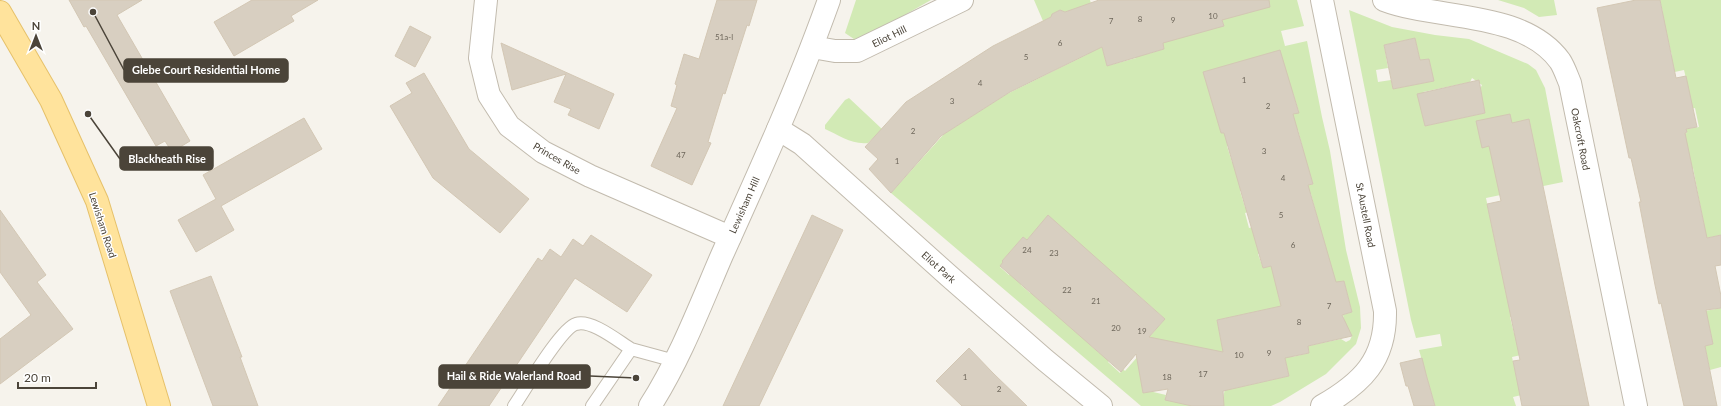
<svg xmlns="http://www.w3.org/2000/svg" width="1721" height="406" font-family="Lato,sans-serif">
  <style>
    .green { fill: #d2eab5; fill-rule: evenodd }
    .building { fill: #d8cfc1; stroke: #d3c7b4 }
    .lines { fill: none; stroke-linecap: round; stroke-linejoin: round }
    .service-casing { stroke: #c2bbae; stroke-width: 14 }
    .minor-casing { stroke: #c2bbae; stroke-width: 24 }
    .tertiary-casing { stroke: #c2bbae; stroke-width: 24 }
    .primary-casing { stroke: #e6c16a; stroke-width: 24 }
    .service { stroke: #fff; stroke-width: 12 }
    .minor { stroke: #fff; stroke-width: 22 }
    .tertiary { stroke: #fff; stroke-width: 22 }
    .primary { stroke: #ffe39c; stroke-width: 22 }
    .labels { text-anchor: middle; stroke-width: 3; stroke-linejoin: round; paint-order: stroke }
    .number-label { font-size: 8px; fill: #6e675b }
    .street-label { font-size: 10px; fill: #4b4439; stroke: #fff }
    .leader { fill: none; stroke: #4b4439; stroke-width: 1.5 }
    .callout-dot { fill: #4b4439; stroke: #fff; stroke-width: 1.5 }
    .callout { fill: #4b4439; stroke: #4b4439; stroke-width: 1.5 }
    .callout-label { font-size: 11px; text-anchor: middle; font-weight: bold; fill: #fff }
  </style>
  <rect width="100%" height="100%" fill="#f6f3ec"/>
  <!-- green -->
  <path class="green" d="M856 0H931L864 38 854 39 845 33Z
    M1034 0H1090L1107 66 1136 58 1131 42 1143 39 1148 54 1164 49 1150 0 1224 26 1216 0H1297L1304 26 1281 31 1285 46 1307 41 1322 117 1330 151 1346 250 1360 307 1361 328 1356 344 1326 374 1280 402 1271 406H1224L1222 404 1226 383 1143 386 1142 391 1145 393 1149 391 1166 395 1165 399 1194 406H1141L891 193 944 134 1007 94 1088 54 1069 11 1065 12 1060 10 1052 14 1051 18 1043 21ZM1293 93 1299 112 1221 133 1218 120ZM1298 130 1303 149 1297 152 1307 164 1313 184 1295 189V193L1245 207 1240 191 1256 187 1248 157 1232 162 1227 146 1278 132 1279 135ZM1311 194 1326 250 1263 268 1258 254 1262 252 1267 223 1249 228 1245 213ZM1048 216 1034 290 1030 293 1021 285 1024 281 1013 272 1009 275 1000 267 1003 262 1002 261 1023 237 1027 240ZM1344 281 1352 312 1343 315 1347 331 1352 336 1350 340 1346 342 1341 339 1308 346 1309 353 1292 357 1278 294ZM1137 294 1165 319 1144 343 1147 346 1125 371 1123 369 1120 373 1108 362 1111 358 1102 351 1099 353 1089 344ZM1274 308 1289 376 1231 389 1217 320Z
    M1498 0H1554L1557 15 1539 17 1524 8Z
    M1660 0H1721V235L1691 241 1704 224 1693 168 1675 171 1668 137 1687 133 1686 129 1699 127 1695 108 1664 115 1689 91 1684 70 1656 76 1672 56 1666 32 1644 17 1663 13Z
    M1349 10 1392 27 1435 35 1469 39 1528 64 1536 70 1545 88 1563 182 1486 198 1498 255 1519 315 1510 317 1514 333 1531 353 1512 357 1517 379 1538 391 1513 397 1516 406H1435L1419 350 1442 346 1440 334 1416 338 1411 320ZM1415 38 1420 60 1429 59 1433 81 1393 89 1391 80 1378 82 1376 70 1388 68 1384 45ZM1472 78 1482 85 1480 89 1485 113 1425 126 1421 109 1423 92 1470 82Z
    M849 98 882 129 868 143C852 145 839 135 825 129V125L845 100Z
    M1721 308V367L1710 370 1705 346 1713 344 1705 311Z"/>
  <!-- building -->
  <path class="building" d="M69 0H142L117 15 190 141 172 152 165 141 156 146 86 26 84 27Z
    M252 0H318L291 16 294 21 234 56 214 22Z
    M717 0H757L749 26 747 25 725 94 723 93 708 142 711 143 692 185 651 166 677 108 671 106 677 85 675 84 684 54 699 59Z
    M1099 0H1269L1270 7 1222 20 1224 26 1163 43 1164 49 1107 66 1102 47 1010 92 941 136 891 193 869 169 878 159 865 147 906 102 993 46 1051 17 1052 14 1060 10 1065 12Z
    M1636 0H1660L1676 78 1686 76 1697 127 1686 129 1687 132 1685 133 1707 238 1721 235V265L1715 266 1721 296V308L1706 310 1713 344 1705 346 1717 406H1684L1661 303 1659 304 1655 285 1639 202H1641L1631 158H1629L1597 8Z
    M410 26 431 37 415 67 395 56Z
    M1415 38 1420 60 1429 59 1434 81 1393 89 1384 45Z
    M501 43 614 94 599 129 568 115 571 109 554 102 566 74 512 90Z
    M1280 50 1299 113 1293 114 1313 184 1308 185 1336 282 1344 281 1352 312 1342 315 1352 336 1308 346 1309 353 1285 358 1289 376 1223 391 1224 406H1192L1165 400 1168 389 1143 393 1136 354 1121 372 1000 266 1003 262 1002 261 1023 237 1027 240 1048 215 1165 319 1149 337 1223 352 1217 320 1281 306 1271 266 1263 268 1224 133H1221L1203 72Z
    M424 73 469 149 529 199 500 233 433 178 390 106 412 93 406 83Z
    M1479 80 1485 113 1425 126 1417 94Z
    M1510 114 1512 123 1529 119 1589 406H1522L1513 361 1520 360 1487 204 1501 201 1489 146 1482 148 1476 121Z
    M304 118 322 149 221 206 234 230 196 252 178 220 216 199 203 175Z
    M0 210 46 275 37 282 73 329 0 384V339L31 315 0 272Z
    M812 215 843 230 759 406H723Z
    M591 235 652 275 627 312 575 278 489 406H438L538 258 542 261 550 249 561 257 573 239 583 246Z
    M211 276 242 357H240L258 406H213L170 291Z
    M969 348 993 373 1027 406H962L936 381Z
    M1422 358 1426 374 1435 406H1414L1408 386H1406L1400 363Z"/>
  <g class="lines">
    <!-- service casing -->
    <g class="service-casing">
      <path id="service" d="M514 406C525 390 561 328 576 324 591 319 618 341 631 349
        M592 406 631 349 675 361"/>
    </g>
    <!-- minor casing -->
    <g class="minor-casing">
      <path id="minor" d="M486 0 480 58 489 95 509 126 543 152 590 176 730 237
        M1384 0C1436 20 1523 10 1560 61 1564 67 1567 76 1570 83L1636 406
        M812 47 835 51H857L962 0
        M778 129 802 144 949 276 1045 360 1101 406
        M1322 406C1362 383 1386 360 1385 311L1322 0"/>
    </g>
    <!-- tertiary casing -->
    <g class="tertiary-casing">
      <path id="tertiary" d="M650 406C680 359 700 306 722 255 760 171 798 87 829 0"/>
    </g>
    <!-- primary casing -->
    <g class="primary-casing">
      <path id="primary" d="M0 12 51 100 97 201 159 406"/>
    </g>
    <!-- service -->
    <use href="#service" class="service"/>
    <!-- minor -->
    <use href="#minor" class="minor"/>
    <!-- tertiary -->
    <use href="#tertiary" class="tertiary"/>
    <!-- primary -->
    <use href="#primary" class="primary"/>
  </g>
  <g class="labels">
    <!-- number labels -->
    <g class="number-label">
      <text x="1213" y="19">10</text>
      <text x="1140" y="22">8</text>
      <text x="1173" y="23">9</text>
      <text x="1111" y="24">7</text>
      <text x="724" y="40">51a-l</text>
      <text x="1060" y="46">6</text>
      <text x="1026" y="60">5</text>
      <text x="1244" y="83">1</text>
      <text x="980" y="86">4</text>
      <text x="952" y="104">3</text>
      <text x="1268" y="109">2</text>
      <text x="913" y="134">2</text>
      <text x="1264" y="154">3</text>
      <text x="681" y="158">47</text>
      <text x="897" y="164">1</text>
      <text x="1283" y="181">4</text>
      <text x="1281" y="218">5</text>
      <text x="1293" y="248">6</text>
      <text x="1027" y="253">24</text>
      <text x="1054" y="256">23</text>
      <text x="1067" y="293">22</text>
      <text x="1096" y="304">21</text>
      <text x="1329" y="309">7</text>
      <text x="1299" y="325">8</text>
      <text x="1116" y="331">20</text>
      <text x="1142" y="334">19</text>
      <text x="1269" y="356">9</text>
      <text x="1239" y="358">10</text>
      <text x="1203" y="377">17</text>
      <text x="965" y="380">1</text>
      <text x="1167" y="380">18</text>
      <text x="999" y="392">2</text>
    </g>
    <!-- street labels -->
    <g class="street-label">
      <text transform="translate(889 36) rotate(-26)" y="4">Eliot Hill</text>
      <text transform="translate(1581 139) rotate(79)" y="4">Oakcroft Road</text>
      <text transform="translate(557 158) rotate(30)" y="4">Princes Rise</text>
      <text transform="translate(744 205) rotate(-66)" y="4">Lewisham Hill</text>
      <text transform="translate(1366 215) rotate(79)" y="4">St Austell Road</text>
      <text transform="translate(103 225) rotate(72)" y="4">Lewisham Road</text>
      <text transform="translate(939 267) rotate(42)" y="4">Eliot Park</text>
    </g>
  </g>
  <!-- callouts -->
  <path class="leader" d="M93 12L124 70M88 114L120 159M636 378L590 376"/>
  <g class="callout-dot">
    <circle cx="93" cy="12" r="4"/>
    <circle cx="88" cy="114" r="4"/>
    <circle cx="636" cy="378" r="4"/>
  </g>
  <g class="callout">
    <rect x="124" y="59" width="164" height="23" rx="4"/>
    <rect x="120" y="147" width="93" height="23" rx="4"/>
    <rect x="439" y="365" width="151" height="23" rx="4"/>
  </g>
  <g class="callout-label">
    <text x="206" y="74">Glebe Court Residential Home</text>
    <text x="167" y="163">Blackheath Rise</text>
    <text x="514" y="380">Hail &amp; Ride Walerland Road</text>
  </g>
  <!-- north arrow -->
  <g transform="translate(36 36)" stroke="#ffffff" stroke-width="3" paint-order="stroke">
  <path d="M0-3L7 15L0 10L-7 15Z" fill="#4b4439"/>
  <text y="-6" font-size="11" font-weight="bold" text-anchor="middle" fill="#4b4439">N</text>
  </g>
  <!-- scale -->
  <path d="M18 382v6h78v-6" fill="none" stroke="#4b4439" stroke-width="2"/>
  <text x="24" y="382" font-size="12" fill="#4b4439" stroke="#ffffff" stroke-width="3" paint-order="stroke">20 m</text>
</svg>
